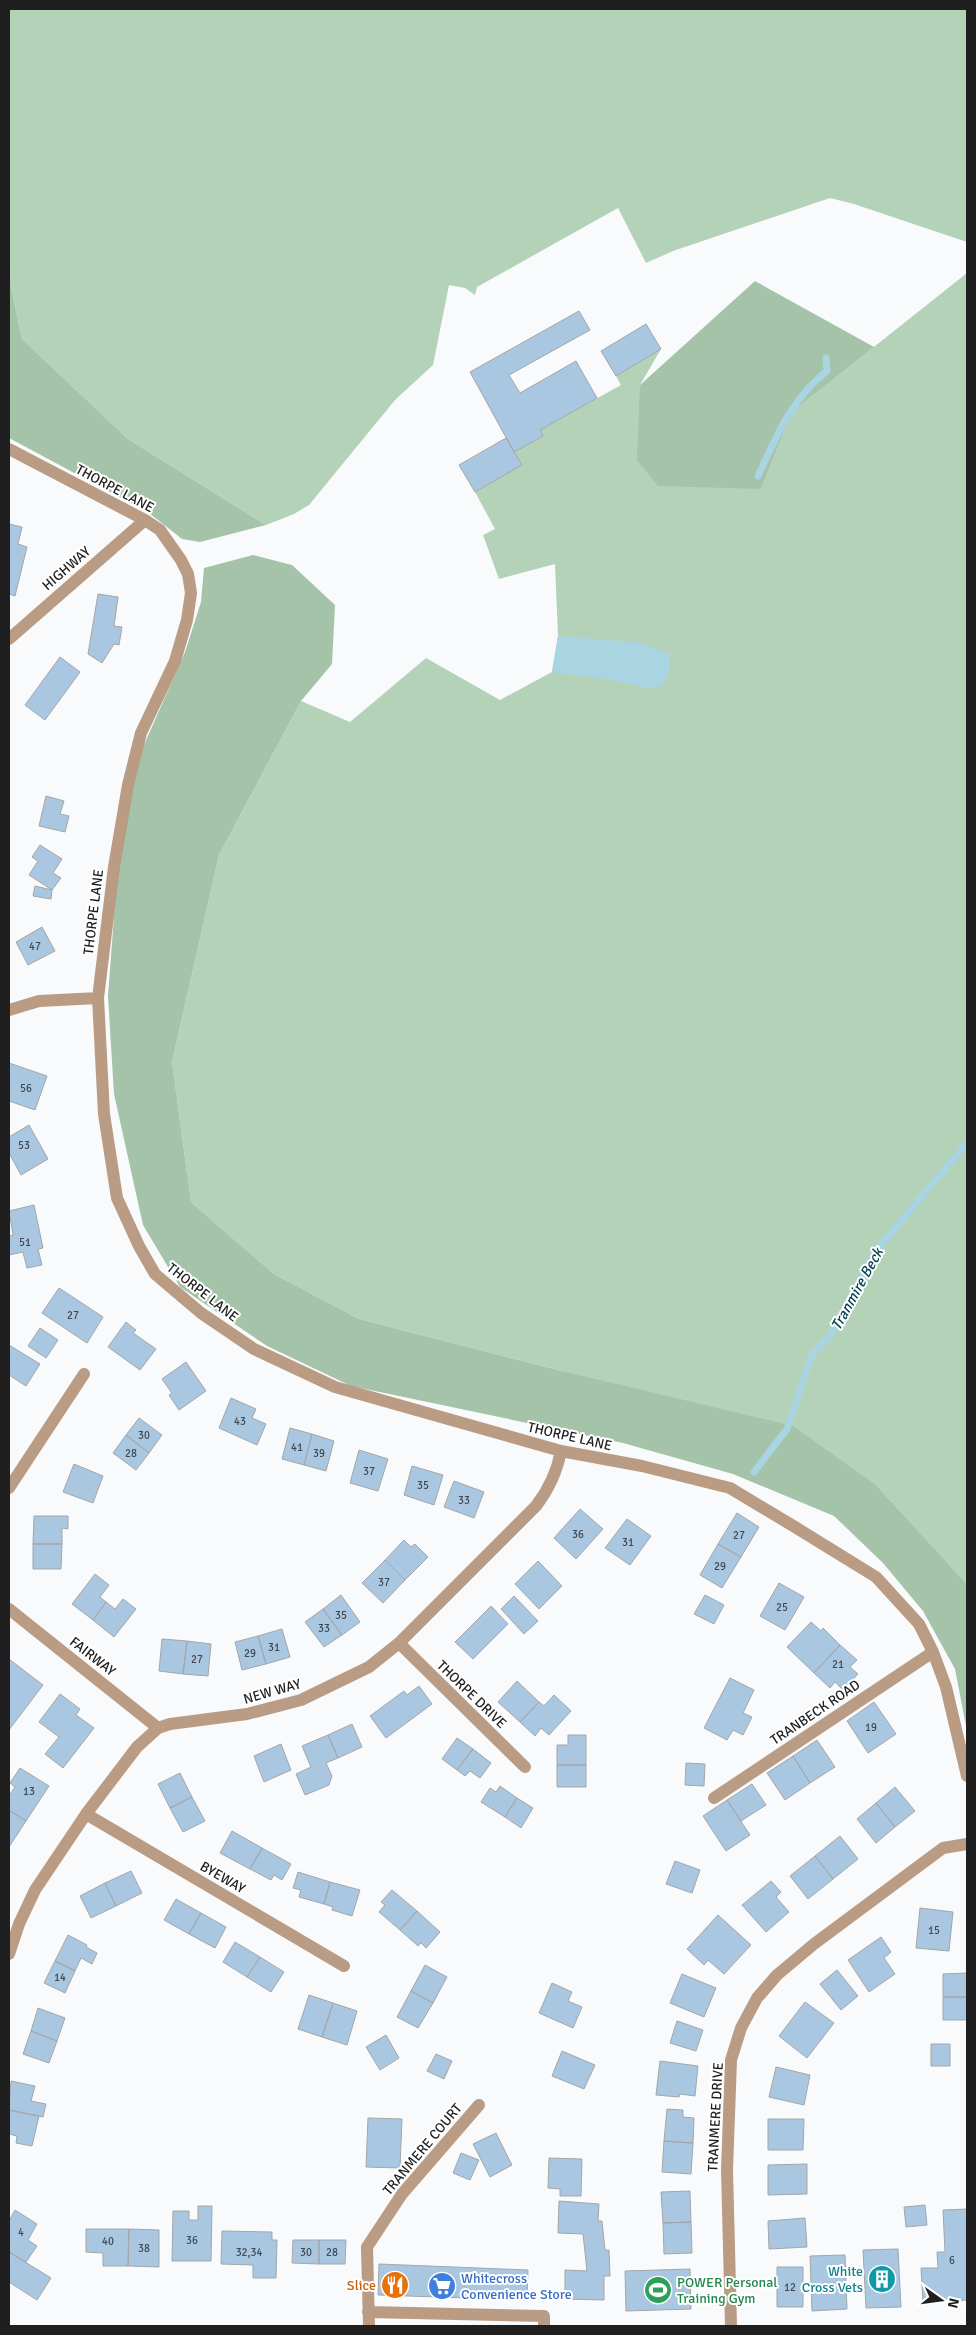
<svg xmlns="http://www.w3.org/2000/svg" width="976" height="2335" font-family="Signika,sans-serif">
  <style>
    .green { fill: #b4d2b8 }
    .forest { fill: #a4c3a9 }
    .water { fill: #a9d4e2 }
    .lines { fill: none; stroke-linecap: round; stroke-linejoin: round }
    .stream { stroke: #a9d4e2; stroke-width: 7 }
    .building { fill: #aac7e2; stroke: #a4a6a7 }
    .minor { stroke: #ba9b84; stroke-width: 12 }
    .labels { text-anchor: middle; stroke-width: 4; stroke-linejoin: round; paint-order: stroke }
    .number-label { font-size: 11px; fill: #424950 }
    .street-label { font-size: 14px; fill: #1f1f20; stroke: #fff }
    .culture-label { font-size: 14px; fill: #0d838f; stroke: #fff; text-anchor: end }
    .shop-label { font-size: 14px; fill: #366cbe; stroke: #fff; text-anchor: start }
    .leisure-label { font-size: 14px; fill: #27864d; stroke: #fff; text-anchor: start }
    .food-label { font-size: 14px; fill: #c56008; stroke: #fff; text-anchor: end }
    .water-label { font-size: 15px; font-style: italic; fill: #003f4f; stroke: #fff }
  </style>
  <rect width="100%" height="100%" fill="#f8fafb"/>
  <!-- green -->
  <path class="green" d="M9 9H967V242L854 204 830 198 673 251 646 263 618 208 477 287 475 295 465 288 449 285 433 365 395 400 309 505 294 514 266 525 128 439 22 339 11 287 9 240Z
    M967 273V1584L877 1486 562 1371 359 1319 274 1274 191 1202 172 1062 219 855 301 701 350 722 426 658 500 700 552 672 558 636 555 564 499 579 483 535 495 529 475 492 522 465 514 452 543 436 540 430 621 385 616 376 661 349 640 385 761 489 792 412Z"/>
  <!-- forest -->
  <path class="forest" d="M9 240 11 287 22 339 128 439 266 525 200 542 182 539 149 513 9 438Z
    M755 281 874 347 792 412 761 489 658 486 637 460 640 385Z
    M253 555 292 565 335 605 332 664 301 701 219 855 172 1062 191 1202 274 1274 359 1319 562 1371 793 1426 877 1486 967 1584V1731L955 1669 923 1611 883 1563 834 1516 733 1474 623 1443 351 1386 267 1346 180 1287 143 1225 114 1094 108 996 122 810 143 747 185 652 201 602 204 568Z"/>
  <!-- water -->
  <path class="water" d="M558 636 643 643 670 654V668L665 684 653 689 606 679 552 672Z"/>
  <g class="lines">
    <!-- stream -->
    <path class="stream" d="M758 476C776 437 792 398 827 371L826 358
      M754 1472 787 1429 812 1354 830 1336 874 1253 967 1143"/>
  </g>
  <!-- building -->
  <path class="building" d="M579 311 590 330 509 375 520 393 576 361 597 398 540 430 543 436 514 452 470 372Z
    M646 324 661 349 616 376 601 351Z
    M506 438 522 465 475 492 459 465Z
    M9 524 22 527 18 544 27 547 15 596 9 594Z
    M98 594 118 597 114 626 122 627 119 645 114 644 102 663 88 654Z
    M60 657 80 672 45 720 25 705Z
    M46 796 64 801 60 814 69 816 65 832 39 826Z
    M40 845 62 859 53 873 61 878 52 890 29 875 38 861 32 857Z
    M35 886 52 890 51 899 33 896Z
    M42 927 55 951 28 965 16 942Z
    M9 1063 47 1076 35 1110 9 1101Z
    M29 1125 48 1159 21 1175 9 1153V1137Z
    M34 1205 43 1248 38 1249 42 1265 27 1268 23 1252 9 1255V1236L13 1235 9 1211Z
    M59 1288 103 1317 87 1343 42 1313Z
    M126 1322 136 1330 133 1333 156 1349 140 1370 108 1347Z
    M40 1328 58 1340 46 1358 28 1346Z
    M9 1345 40 1364 26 1386 9 1375Z
    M186 1362 206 1391 179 1410 169 1395 172 1393 162 1379Z
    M231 1398 256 1409 252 1418 266 1424 257 1445 219 1428Z
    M139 1418 162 1435 149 1453 126 1435Z
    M290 1428 312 1434 304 1465 282 1459Z
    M312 1434 334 1441 326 1471 304 1465Z
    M126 1435 149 1453 136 1470 113 1453Z
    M359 1450 388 1459 378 1491 350 1483Z
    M74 1464 103 1476 93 1503 63 1492Z
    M412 1466 443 1475 434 1505 404 1495Z
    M454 1481 484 1492 474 1518 444 1507Z
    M580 1509 603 1529 576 1559 554 1538Z
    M737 1513 759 1527 741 1557 718 1544Z
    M34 1516H68V1529L62 1528V1544H33Z
    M627 1519 651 1536 630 1565 605 1548Z
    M404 1540 411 1547 415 1544 428 1557 405 1580 385 1560Z
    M33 1544H62L61 1569H33Z
    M718 1544 741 1557 722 1588 700 1575Z
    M385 1560 405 1580 383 1603 362 1583Z
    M538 1561 562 1586 539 1609 515 1584Z
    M95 1574 109 1585 100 1597 106 1602 93 1620 72 1604Z
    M779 1583 804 1597 785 1630 760 1616Z
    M341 1595 360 1622 342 1635 323 1609Z
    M705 1595 724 1605 714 1624 694 1614Z
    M514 1596 538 1621 524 1634 501 1609Z
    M123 1599 136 1609 114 1637 93 1620 106 1602 115 1609Z
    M491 1606 508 1624 473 1659 455 1642Z
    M323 1609 342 1635 324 1647 305 1622Z
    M811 1622 821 1631 823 1628 840 1645 814 1673 787 1647Z
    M282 1629 290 1657 266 1664 258 1636Z
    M258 1636 266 1664 242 1670 235 1642Z
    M162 1639 187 1641 183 1674 159 1671Z
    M187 1641 211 1644 208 1676 183 1674Z
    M840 1645 857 1660 850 1667 858 1674 843 1690 835 1682 830 1688 814 1673Z
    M9 1659 43 1685 9 1730Z
    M730 1678 754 1690 743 1713 752 1717 743 1735 733 1730 727 1740 704 1728Z
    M517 1681 539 1702 520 1722 498 1702Z
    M419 1686 432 1704 386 1738 370 1716 404 1691 407 1695Z
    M60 1694 80 1709 76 1715 94 1728 63 1768 45 1754 59 1737 39 1722Z
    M554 1695 571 1711 549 1735 541 1728 535 1736 520 1722 539 1702 544 1706Z
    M874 1702 896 1734 868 1753 847 1721Z
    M352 1724 362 1747 338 1758 328 1735Z
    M328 1735 338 1758 326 1763 332 1776 329 1785 305 1795 296 1774 311 1767 302 1746Z
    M568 1735H586V1765H557V1745H568Z
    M457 1738 473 1749 457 1770 442 1759Z
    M817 1740 835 1767 810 1783 793 1756Z
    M281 1744 291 1770 264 1782 254 1756Z
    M473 1749 491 1763 480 1778 470 1771 465 1776 457 1770Z
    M793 1756 810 1783 785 1800 767 1773Z
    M686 1763 705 1764 704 1786 685 1785Z
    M557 1765H586V1787H557Z
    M20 1768 49 1786 26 1821 9 1810V1796L15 1787 10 1783Z
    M180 1773 192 1797 170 1808 158 1784Z
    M752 1784 766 1805 741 1821 727 1800Z
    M500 1786 517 1798 505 1817 481 1802 490 1788 496 1792Z
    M895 1787 915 1811 895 1827 876 1803Z
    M192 1797 205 1821 183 1832 170 1808Z
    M517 1798 533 1808 521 1828 505 1817Z
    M727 1800 750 1835 726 1851 703 1816Z
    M876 1803 895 1827 876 1843 857 1819Z
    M9 1810 26 1821 9 1847Z
    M232 1831 262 1848 250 1869 220 1853Z
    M840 1836 858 1859 833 1879 815 1856Z
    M262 1848 291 1864 282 1880 274 1875 271 1880 250 1869Z
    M815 1856 833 1879 808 1899 790 1876Z
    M675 1861 700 1870 692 1893 666 1884Z
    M131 1871 142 1893 116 1906 105 1883Z
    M298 1872 330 1882 324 1904 299 1897 301 1890 293 1888Z
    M771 1881 781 1892 776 1897 789 1912 766 1932 742 1905Z
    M330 1882 360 1890 352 1916 332 1910 333 1907 324 1904Z
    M105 1883 116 1906 91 1918 80 1896Z
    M392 1890 417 1911 400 1930 379 1912 385 1905 381 1902Z
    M176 1899 201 1913 189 1934 164 1920Z
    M920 1908 953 1912 949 1951 916 1948Z
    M417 1911 440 1932 426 1948 421 1943 418 1946 400 1930Z
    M201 1913 226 1927 215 1948 189 1934Z
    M718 1915 751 1945 724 1974 708 1960 704 1965 687 1949Z
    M68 1935 87 1945 86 1947 97 1953 92 1964 81 1958 75 1971 55 1961Z
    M881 1937 891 1952 884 1958 895 1974 869 1992 848 1960Z
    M235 1942 260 1957 247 1977 223 1962Z
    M260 1957 284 1972 271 1992 247 1977Z
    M55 1961 75 1971 65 1993 44 1983Z
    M425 1965 447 1977 433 2003 411 1991Z
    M837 1970 858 1996 841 2010 820 1984Z
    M967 1973V1997H943V1974Z
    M682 1974 716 1988 704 2017 670 2003Z
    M552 1983 572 1992 568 2001 582 2007 573 2028 539 2013Z
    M411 1991 433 2003 418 2028 397 2017Z
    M309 1995 333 2003 322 2037 298 2029Z
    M943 1997H967V2020H943Z
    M805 2002 834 2023 807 2058 779 2036Z
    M333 2003 357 2011 347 2045 322 2037Z
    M38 2008 65 2018 57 2041 31 2031Z
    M677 2021 703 2030 696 2051 670 2043Z
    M31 2031 57 2041 49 2063 23 2054Z
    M386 2035 399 2058 380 2070 366 2047Z
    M931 2044H950V2066H931Z
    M562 2051 595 2065 584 2089 552 2076Z
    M436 2054 452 2061 444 2079 427 2071Z
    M660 2061 698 2066 695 2096 680 2094 679 2097 656 2095Z
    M776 2067 810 2075 804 2105 769 2097Z
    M11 2081 35 2086 31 2101 46 2104 43 2117 9 2110Z
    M667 2109 683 2110V2117L694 2118 693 2143 664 2141Z
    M9 2110 39 2116 32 2146 16 2143 17 2136 9 2134Z
    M368 2118 402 2119 400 2168 366 2167Z
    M768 2119H804L803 2150H768Z
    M496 2133 512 2165 490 2177 473 2144Z
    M664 2141 693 2143 691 2174 662 2172Z
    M461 2153 479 2160 470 2180 453 2173Z
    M549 2158 582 2159 581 2196H560V2189L548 2188Z
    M807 2164V2194L768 2195V2165Z
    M690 2191 691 2222 663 2223 661 2192Z
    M559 2201 599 2204 598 2221H602L605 2250H609L610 2276H604V2300L565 2299V2270L587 2271 583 2234 558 2233Z
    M925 2205 927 2225 906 2227 904 2207Z
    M198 2206H212L211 2261H172L173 2211H189V2220H198Z
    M967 2209V2300L923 2303 921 2268H938L937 2252H945L943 2210Z
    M15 2210 37 2224 28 2240 37 2246 26 2262 9 2252V2221Z
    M805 2218 807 2247 769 2249 768 2221Z
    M691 2222 692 2253 664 2254 663 2223Z
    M86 2229H129L128 2266H103V2253L86 2252Z
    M129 2229 159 2230V2267L128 2266Z
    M222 2231 272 2232V2240H277L276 2278H253V2265L221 2264Z
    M293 2240H319V2264L292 2263Z
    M319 2240H346L345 2264H319Z
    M898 2249 901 2307 866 2308 863 2250Z
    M9 2252 51 2278 37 2300 9 2282Z
    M845 2255 847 2309 812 2311 810 2256Z
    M379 2264 528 2270 527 2300 378 2295Z
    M777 2267H803V2307H777Z
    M690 2269 691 2309 626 2311 625 2271Z"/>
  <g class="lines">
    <!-- minor -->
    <path class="minor" d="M9 449 145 520 160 530 181 560 188 574 191 593 187 620 175 661 141 733 128 785 114 867 98 998 104 1114 117 1198 139 1246 155 1274 201 1313 254 1349 335 1387 561 1451 642 1466 730 1488 795 1527 876 1577 919 1624 933 1652 946 1687 967 1776
      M9 639 145 520
      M9 1010 39 1001 98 998
      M9 1488 84 1374
      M9 1609 158 1728
      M399 1643 525 1767
      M714 1798 933 1652
      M86 1814 344 1966
      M9 1954 19 1924 35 1890 86 1814 137 1747 158 1728 170 1724 247 1714 301 1700 369 1667 399 1643 536 1506C549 1489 557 1472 561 1451
      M368 2312 544 2316V2326
      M369 2326 367 2247 402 2194 479 2105
      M731 2326 727 2170 731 2060 741 2028 757 1998 777 1975 814 1944 943 1848 967 1844"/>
  </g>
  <!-- icons -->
  <defs>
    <g id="building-disc" transform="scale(1.4375)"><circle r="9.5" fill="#0f9aa8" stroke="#fff"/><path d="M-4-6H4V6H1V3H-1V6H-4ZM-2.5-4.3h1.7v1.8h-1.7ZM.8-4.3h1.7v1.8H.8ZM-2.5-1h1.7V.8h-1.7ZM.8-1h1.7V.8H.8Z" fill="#fff"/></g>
    <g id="restaurant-disc" transform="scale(1.4375)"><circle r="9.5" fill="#e8710a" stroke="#fff"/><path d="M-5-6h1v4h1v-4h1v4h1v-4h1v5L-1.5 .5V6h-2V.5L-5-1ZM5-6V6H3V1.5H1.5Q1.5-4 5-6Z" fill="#fff"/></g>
    <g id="supermarket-disc" transform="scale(1.4375)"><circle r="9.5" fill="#3f7fe0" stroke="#fff"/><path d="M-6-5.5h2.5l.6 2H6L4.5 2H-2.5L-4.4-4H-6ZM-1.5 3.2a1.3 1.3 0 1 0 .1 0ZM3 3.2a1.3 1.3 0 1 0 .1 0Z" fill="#fff"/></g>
    <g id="stadium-disc" transform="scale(1.4375)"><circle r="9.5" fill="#2e9e5b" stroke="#fff"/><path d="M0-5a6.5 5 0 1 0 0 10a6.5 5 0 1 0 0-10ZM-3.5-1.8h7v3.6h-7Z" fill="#fff"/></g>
  </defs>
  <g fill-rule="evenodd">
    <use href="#building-disc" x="882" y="2279"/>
    <use href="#restaurant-disc" x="395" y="2285"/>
    <use href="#supermarket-disc" x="442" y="2286"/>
    <use href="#stadium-disc" x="658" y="2290"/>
  </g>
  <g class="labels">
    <!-- number labels -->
    <g class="number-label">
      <text x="35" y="950">47</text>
      <text x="26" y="1092">56</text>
      <text x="24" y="1149">53</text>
      <text x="25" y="1246">51</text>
      <text x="73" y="1319">27</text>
      <text x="240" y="1425">43</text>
      <text x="144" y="1439">30</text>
      <text x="297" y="1451">41</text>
      <text x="131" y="1457">28</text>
      <text x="319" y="1457">39</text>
      <text x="369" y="1475">37</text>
      <text x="423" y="1489">35</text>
      <text x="464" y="1504">33</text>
      <text x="578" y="1538">36</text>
      <text x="739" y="1539">27</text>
      <text x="628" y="1546">31</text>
      <text x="720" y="1570">29</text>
      <text x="384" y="1586">37</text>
      <text x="782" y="1611">25</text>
      <text x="341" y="1619">35</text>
      <text x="324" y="1632">33</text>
      <text x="274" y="1651">31</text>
      <text x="250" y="1657">29</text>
      <text x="197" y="1663">27</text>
      <text x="838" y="1668">21</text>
      <text x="871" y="1731">19</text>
      <text x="29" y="1795">13</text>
      <text x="934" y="1934">15</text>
      <text x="60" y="1981">14</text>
      <text x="21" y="2236">4</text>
      <text x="192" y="2244">36</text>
      <text x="108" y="2245">40</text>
      <text x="144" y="2252">38</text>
      <text x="249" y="2256">32,34</text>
      <text x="306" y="2256">30</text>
      <text x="332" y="2256">28</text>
      <text x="952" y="2264">6</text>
      <text x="790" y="2291">12</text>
    </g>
    <!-- street labels -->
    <g class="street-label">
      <text transform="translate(115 488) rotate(28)" y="5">THORPE LANE</text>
      <text transform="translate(66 568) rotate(-41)" y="5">HIGHWAY</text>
      <text transform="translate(93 912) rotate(-83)" y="5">THORPE LANE</text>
      <text transform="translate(203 1292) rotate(38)" y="5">THORPE LANE</text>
      <text transform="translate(570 1436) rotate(13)" y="5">THORPE LANE</text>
      <text transform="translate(93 1656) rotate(38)" y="5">FAIRWAY</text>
      <text transform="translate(272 1691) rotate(-16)" y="5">NEW WAY</text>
      <text transform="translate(472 1694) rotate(44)" y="5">THORPE DRIVE</text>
      <text transform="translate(815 1712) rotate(-34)" y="5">TRANBECK ROAD</text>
      <text transform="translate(223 1877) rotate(30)" y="5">BYEWAY</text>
      <text transform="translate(715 2117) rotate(-87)" y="5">TRANMERE DRIVE</text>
      <text transform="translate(422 2149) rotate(-50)" y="5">TRANMERE COURT</text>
    </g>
    <!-- culture labels -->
    <g class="culture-label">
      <text x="863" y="2276">White<tspan x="863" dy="16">Cross Vets</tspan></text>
    </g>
    <!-- shop labels -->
    <g class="shop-label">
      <text x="461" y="2283">Whitecross<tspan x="461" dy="16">Convenience Store</tspan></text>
    </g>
    <!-- leisure labels -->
    <g class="leisure-label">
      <text x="677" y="2287">POWER Personal<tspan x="677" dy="16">Training Gym</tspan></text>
    </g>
    <!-- food labels -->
    <g class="food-label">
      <text x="376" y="2290">Slice</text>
    </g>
    <!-- water labels -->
    <g class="water-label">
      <text transform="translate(857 1289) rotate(-61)" y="5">Tranmire Beck</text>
    </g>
  </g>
  <!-- border -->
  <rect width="976" height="2335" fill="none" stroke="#1f1f20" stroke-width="20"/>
  <!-- north arrow -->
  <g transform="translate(941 2300) rotate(104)" stroke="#ffffff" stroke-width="4" paint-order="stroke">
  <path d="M0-4L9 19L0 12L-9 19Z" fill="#1f1f20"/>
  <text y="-8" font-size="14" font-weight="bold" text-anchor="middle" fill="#1f1f20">N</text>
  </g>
</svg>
